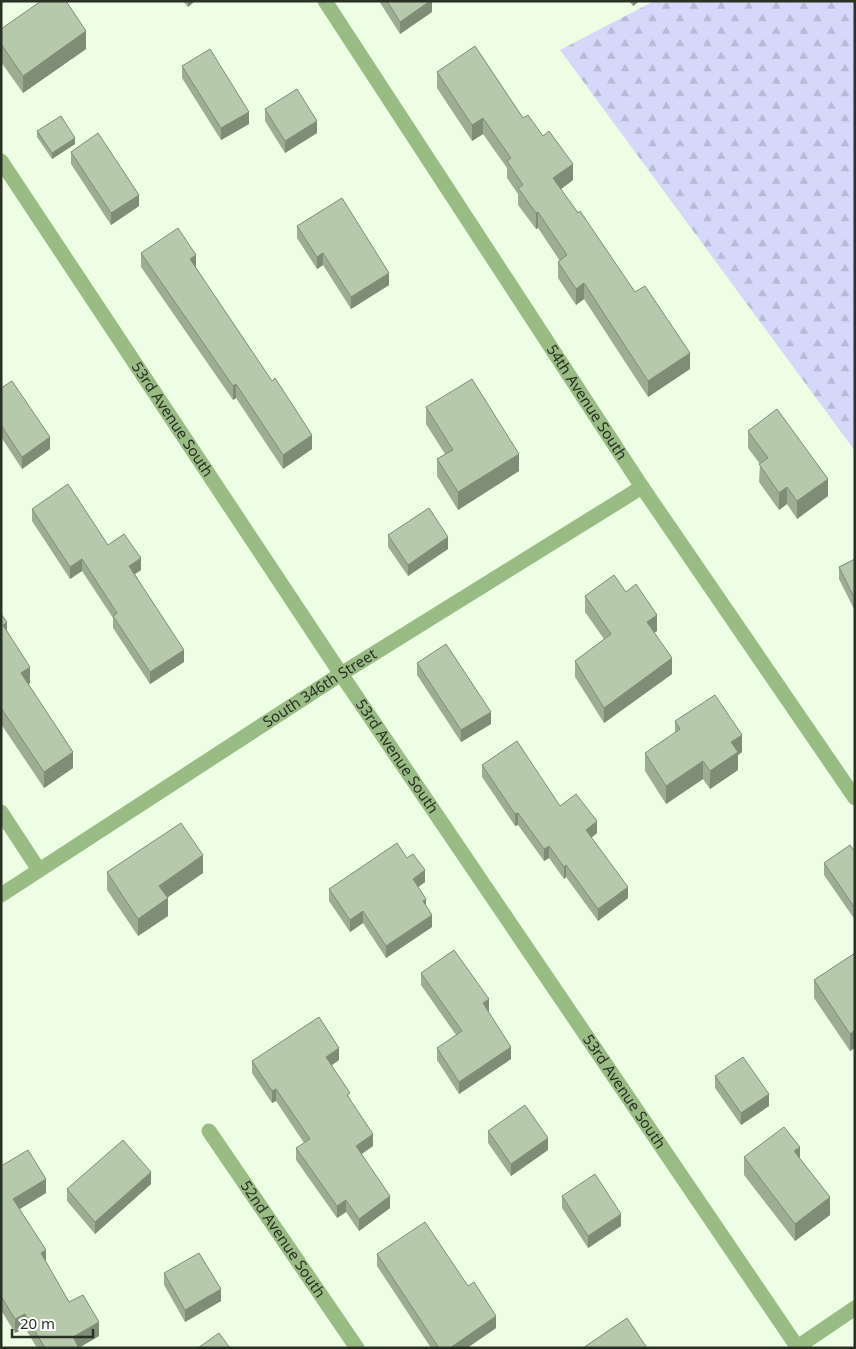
<svg xmlns="http://www.w3.org/2000/svg" width="856" height="1349" font-family="'Noto Sans',sans-serif">
  <style>
    .forest { fill: url(#forest-firs) }
    .lines { fill: none; stroke-linecap: round; stroke-linejoin: round }
    .street { stroke: #99bb84; stroke-width: 15 }
    .wall { fill: #9dad92 }
    .shaded-wall { fill: #7f8d77 }
    .building { fill: #b6c9aa; stroke: #7f8d77 }
    .labels { text-anchor: middle; stroke-width: 4.5; stroke-linejoin: round; paint-order: stroke }
    .street-label { font-size: 15px; fill: #293024; stroke: #fff }
  </style>
  <defs>
    <pattern id="forest-firs" width="22" height="20" patternUnits="userSpaceOnUse" patternTransform="scale(1.25)"><rect width="22" height="20" fill="#d5d8f9"/><path d="M5 1l3.5 6h-7zM16 11l3.5 6h-7z" fill="#b7bad5"/></pattern>
  </defs>
  <rect width="100%" height="100%" fill="#eefee4"/>
  <!-- forest -->
  <path class="forest" d="M654 1H855V451L560 50Z"/>
  <g class="lines">
    <!-- street -->
    <g class="street">
      <path id="s1" d="M325 1 642 487 855 798"/>
      <path id="s2" d="M1 161 341 674 798 1348"/>
      <path d="M1 812 39 870"/>
      <path id="s3" d="M1 895 341 674 642 487"/>
      <path id="s4" d="M209 1131 357 1348"/>
      <path d="M796 1348 855 1308"/>
    </g>
  </g>
  <!-- wall -->
  <path class="wall" d="M183 1H195L188 7Z
    M379 1H432V12L400 34Z
    M629 1H639L633 6Z
    M1 29 86 49 23 93 1 62Z
    M182 66 249 124 221 140 182 78Z
    M437 72 523 118 573 180 561 189 635 292 690 369 648 397 584 299 576 305 558 278V262L560 261 538 228 536 229 518 205V194L507 178V168L483 134 472 141 437 88Z
    M265 109 317 133 285 153 265 121Z
    M37 131 75 144 52 159 37 137Z
    M71 152 139 206 111 225 71 164Z
    M297 226 389 285 351 309 323 265 317 269 297 238Z
    M141 253 196 268 312 449 283 469 236 398 233 400 141 267Z
    M1 388 50 449 22 469 1 437Z
    M426 407 519 471 458 510 437 476V459L445 454 426 424Z
    M748 431 828 496 797 519 787 504 779 510 759 482 760 464 748 448Z
    M32 509 108 545 141 570 135 574 184 662 150 684 113 628V618L82 571 70 579 32 521Z
    M388 535 448 549 408 576 388 547Z
    M855 559V611L839 579V567Z
    M626 592 657 631 654 633 672 674 604 723 575 677V661L604 639 585 612V596Z
    M1 614 7 631 30 683 28 684 73 768 44 788 1 724Z
    M417 663 491 724 461 742 417 675Z
    M675 721 742 752 738 755V770L710 789 703 779 666 804 645 771V753L675 733Z
    M482 765 560 806 597 833 591 838 628 898 598 921 566 877 564 879 549 858 544 861 518 825 515 826 482 777Z
    M855 852V920L824 875V863Z
    M107 872 203 873 167 898 168 916 138 936 107 890Z
    M425 882 418 887 426 906 432 927 386 958 363 923 350 932 329 901V889Z
    M855 953V1048L850 1051 814 998V980Z
    M421 973 489 1011 488 1012 511 1059 459 1094 437 1060V1048L456 1035 421 985Z
    M339 1060 332 1065 350 1099 373 1146 361 1154 390 1208 359 1231 346 1212 337 1218 296 1160V1148L304 1143 276 1101 272 1103 252 1073V1061Z
    M715 1076 769 1106 741 1125 715 1088Z
    M488 1131 548 1150 511 1176 488 1143Z
    M744 1157 830 1215 795 1241 744 1175Z
    M1 1166 46 1193 20 1209 46 1262 69 1302 99 1336 79 1348H37L25 1328 15 1333 1 1310Z
    M151 1184 95 1234 67 1201V1189Z
    M562 1196 621 1226 588 1248 562 1208Z
    M377 1254 496 1328 467 1348H431L377 1266Z
    M164 1273 221 1301 185 1322 164 1285Z"/>
  <!-- shaded-wall -->
  <path class="shaded-wall" d="M188 1H195L188 7Z
    M430 1H432V12L400 34V22Z
    M633 1H639L633 6Z
    M86 31V49L23 93V76Z
    M249 112V124L221 140V128Z
    M483 118V134L472 141V125Z
    M317 121V133L285 153V141Z
    M75 138V144L52 159V153Z
    M573 164V180L553 195V178Z
    M139 195V206L111 225V213Z
    M538 212V228L536 229V213Z
    M323 253V265L317 269V257Z
    M196 255V270L190 259Z
    M389 273V285L351 309V297Z
    M584 283V299L576 305V289Z
    M690 353V369L648 397V381Z
    M236 384V398L233 400V386Z
    M312 435V449L283 469V455Z
    M50 437V449L22 469V457Z
    M519 454V471L458 510V492Z
    M828 479V496L797 519V501Z
    M787 487V504L779 510V493Z
    M448 537V549L408 576V565Z
    M141 558V570L129 578V566Z
    M82 559V571L70 579V567Z
    M657 615V631L647 638V622Z
    M7 622V639L3 625Z
    M184 650V662L150 684V672Z
    M672 658V674L604 723V708Z
    M30 667V683L21 689V673Z
    M491 712V724L461 742V730Z
    M742 735V752L738 755V770L710 789V771L731 742Z
    M73 752V768L44 788V772Z
    M703 761V779L666 804V786Z
    M518 813V825L515 826V814Z
    M597 821V833L586 842V830Z
    M549 846V858L544 861V849Z
    M203 855V873L159 903V886Z
    M566 865V877L564 879V867Z
    M425 870V882L413 891V879Z
    M628 887V898L598 921V909Z
    M168 898V916L138 936V919Z
    M426 899V911L423 901Z
    M363 911V923L350 932V920Z
    M432 915V927L386 958V946Z
    M489 999V1011L483 1015V1003Z
    M855 1030V1048L850 1051V1034Z
    M511 1047V1059L459 1094V1082Z
    M339 1048V1060L326 1069V1057Z
    M276 1089V1101L272 1103V1091Z
    M769 1094V1106L741 1125V1113Z
    M373 1134V1146L356 1158V1146Z
    M548 1138V1150L511 1176V1164Z
    M800 1147V1165L794 1151Z
    M151 1172V1184L95 1234V1222Z
    M46 1179V1193L13 1213V1199Z
    M390 1196V1208L359 1231V1219Z
    M830 1197V1215L795 1241V1224Z
    M346 1200V1212L337 1218V1206Z
    M621 1214V1226L588 1248V1236Z
    M46 1250V1264L41 1253Z
    M221 1289V1301L185 1322V1310Z
    M25 1314V1328L15 1333V1319Z
    M496 1316V1328L467 1348H450Z
    M99 1322V1336L78 1348 73 1337Z"/>
  <!-- building -->
  <path class="building" d="M41 1H66L86 31 23 76 1 44V29Z
    M387 1H430L400 22Z
    M475 46 523 118 528 115 543 136 549 131 573 164 553 178 578 213 580 211 635 292 645 286 690 353 648 381 584 283 576 289 558 262 567 255 538 212 536 213 518 188 523 185 507 161 511 158 483 118 472 125 437 72Z
    M210 49 249 112 221 128 182 66Z
    M297 89 317 121 285 141 265 109Z
    M61 116 75 138 52 153 37 131Z
    M98 133 139 195 111 213 71 152Z
    M342 198 389 273 351 297 323 253 317 257 297 226Z
    M178 228 196 255 190 259 272 381 275 378 312 435 283 455 236 384 233 386 141 253Z
    M472 379 519 454 458 492 437 459 453 450 426 407Z
    M12 381 50 437 22 457 1 425V388Z
    M777 409 828 479 797 501 787 487 779 493 759 464 768 458 748 431Z
    M68 484 108 545 124 534 141 558 129 566 184 650 150 672 113 616 117 613 82 559 70 567 32 509Z
    M429 508 448 537 408 565 388 535Z
    M855 559V599L839 567Z
    M614 575 626 592 636 584 657 615 647 622 672 658 604 708 575 661 611 634 585 596Z
    M1 614 7 622 3 625 30 667 21 673 73 752 44 772 1 708Z
    M446 644 491 712 461 730 417 663Z
    M715 695 742 735 731 742 738 752 710 771 703 761 666 786 645 753 680 729 675 721Z
    M517 741 560 806 576 794 597 821 586 830 628 887 598 909 566 865 564 867 549 846 544 849 518 813 515 814 482 765Z
    M181 823 203 855 159 886 168 898 138 919 107 872Z
    M397 843 407 858 413 854 425 870 413 879 426 899 423 901 432 915 386 946 363 911 350 920 329 889Z
    M850 845 855 852V908L824 863Z
    M454 950 489 999 483 1003 511 1047 459 1082 437 1048 462 1031 421 973Z
    M855 953V1030L850 1034 814 980Z
    M319 1017 339 1048 326 1057 350 1093 347 1095 373 1134 356 1146 390 1196 359 1219 346 1200 337 1206 296 1148 310 1139 276 1089 272 1091 252 1061Z
    M743 1057 769 1094 741 1113 715 1076Z
    M525 1105 548 1138 511 1164 488 1131Z
    M784 1127 800 1147 794 1151 830 1197 795 1224 744 1157Z
    M123 1140 151 1172 95 1222 67 1189Z
    M28 1150 46 1179 13 1199 46 1250 41 1253 69 1302 83 1295 99 1322 73 1337 79 1348H45L25 1314 15 1319 1 1296V1166Z
    M595 1174 621 1214 588 1236 562 1196Z
    M425 1222 468 1286 474 1282 496 1316 450 1348H439L377 1254Z
    M199 1253 221 1289 185 1310 164 1273Z
    M627 1318 647 1348H583Z
    M219 1333 230 1348H198Z"/>
  <g class="labels">
    <!-- street labels -->
    <g class="street-label">
      <text dy="5" stroke="none"><textPath href="#s1" startOffset="479">54th Avenue South</textPath></text>
      <text dy="5" stroke="none"><textPath href="#s2" startOffset="310">53rd Avenue South</textPath></text>
      <text dy="5" stroke="none"><textPath href="#s3" startOffset="380">South 346th Street</textPath></text>
      <text dy="5" stroke="none"><textPath href="#s2" startOffset="715">53rd Avenue South</textPath></text>
      <text dy="5" stroke="none"><textPath href="#s2" startOffset="1120">53rd Avenue South</textPath></text>
      <text dy="5" stroke="none"><textPath href="#s4" startOffset="131">52nd Avenue South</textPath></text>
    </g>
  </g>
  <!-- border -->
  <rect width="856" height="1349" fill="none" stroke="#293024" stroke-width="5"/>
  <!-- scale -->
  <path d="M12 1329v8h81v-8" fill="none" stroke="#293024" stroke-width="2.5"/>
  <text x="20" y="1329" font-size="15" fill="#293024" stroke="#ffffff" stroke-width="4" paint-order="stroke">20 m</text>
</svg>
